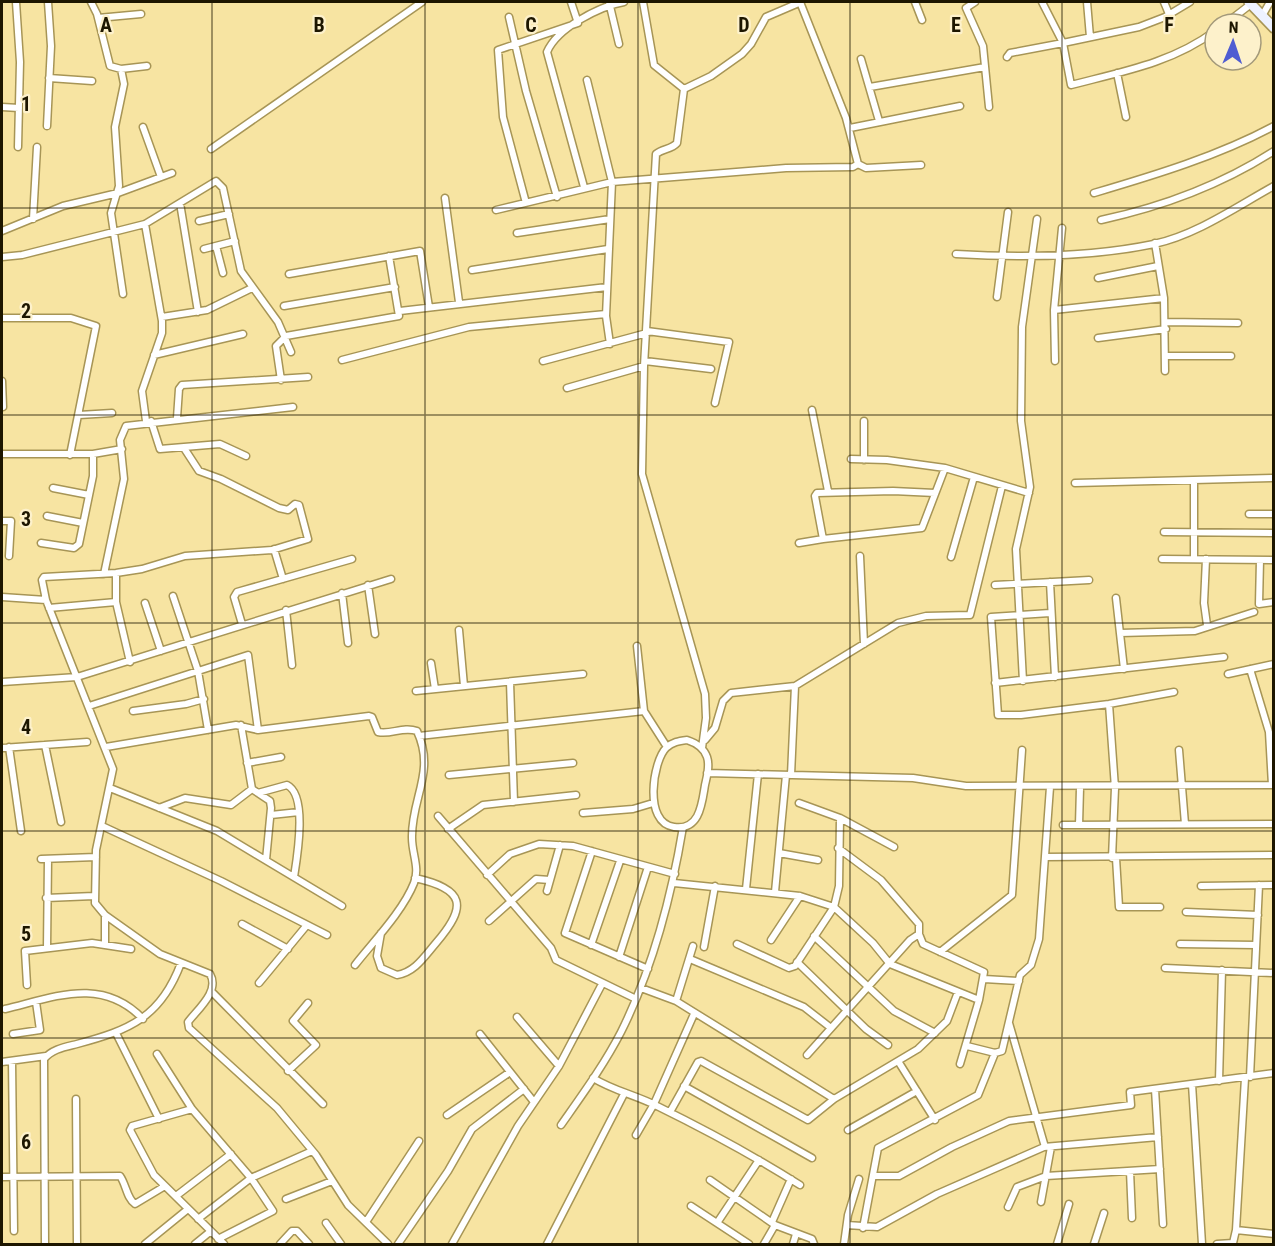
<svg xmlns="http://www.w3.org/2000/svg" width="1275" height="1246" font-family="'Roboto Condensed',sans-serif">
  <style>
    .lines { fill: none; stroke-linecap: round; stroke-linejoin: round }
    .minor-casing { stroke: #a79556; stroke-width: 9 }
    .secondary-casing { stroke: #a79556; stroke-width: 12 }
    .minor { stroke: #fff; stroke-width: 6 }
    .secondary { stroke: #eef2ff; stroke-width: 9 }
    .grid { fill: none; stroke: #1d1600; stroke-width: 1.5; stroke-opacity: 0.55 }
    .grid-label { font-size: 20px; text-anchor: middle; font-weight: bold; fill: #1d1600; stroke: #fdf1cb; stroke-width: 4.5; stroke-linejoin: round; paint-order: stroke }
  </style>
  <rect width="100%" height="100%" fill="#f7e4a2"/>
  <g class="lines">
    <!-- minor casing -->
    <g class="minor-casing">
      <path id="minor" d="M16 2 20 62 18 147
        M91 2 97 14 110 66 121 69 147 66
        M609 2 619 44
        M643 2 654 65 684 89
        M800 2 846 118 858 164
        M915 2 922 20
        M975 2 966 8 983 46 989 107
        M1042 2 1063 43 1139 27 1165 17 1190 2
        M1087 2 1090 37
        M1164 2 1169 14
        M1262 16 1270 2
        M509 17 526 91 557 197
        M98 18 141 14
        M1225 24 1251 4
        M1007 57 1010 53 1063 43 1071 85C1121 72 1172 63 1215 31
        M861 59 879 121
        M121 69 124 84 115 127 119 186 111 213 123 294
        M1117 73 1126 117
        M49 78 92 81
        M587 80 612 182 606 316 610 344
        M870 87 985 67
        M2 107 19 108
        M47 126 51 46 48 2
        M143 127 161 177
        M850 128 960 106
        M211 149 422 2
        M858 164 866 168 921 165
        M584 187 547 52C557 28 600 6 624 2
        M1094 193C1155 175 1218 156 1274 126
        M445 198 459 302
        M180 203 198 312
        M526 203 503 117 498 50 578 23 571 2
        M496 210 612 182 786 168 853 167 858 164
        M33 219 37 147
        M1101 220C1161 207 1221 185 1274 151
        M199 221 229 214
        M145 224 162 321V333L142 391 146 421
        M2 231 63 206 118 193 172 173
        M517 233 610 219
        M1155 243 1164 298 1165 371
        M216 246 223 273
        M204 249 235 241
        M956 254C1020 258 1091 257 1154 244 1196 235 1236 207 1274 186
        M2 257 22 255 145 224 216 181 223 188 241 271 278 322 291 352
        M472 270 608 249
        M289 274 420 251 429 307
        M1098 278 1158 266
        M997 297 1008 212
        M284 306 395 287
        M1054 310 1164 298
        M400 311 607 287
        M162 317 207 310 252 288
        M2 318H71L96 326 70 455
        M1166 322 1238 323
        M647 331 729 342 715 403
        M1098 338 1166 329
        M154 355 243 334
        M1165 356H1231
        M342 360 469 327 606 314
        M543 361 647 333
        M645 361 711 369
        M1055 361 1054 310 1062 228
        M281 380 276 346 286 336 399 316 389 256
        M2 381 3 407
        M567 388 644 366
        M812 410 828 491
        M79 415 112 413
        M177 418 179 389 182 385 308 377
        M151 421 160 449 220 444 246 456
        M184 448 199 471 221 479 279 508 288 510 295 504 299 505 308 539 272 550 185 556 142 569 116 573 44 577 42 580 46 600 113 769 96 850 95 903 105 915 160 954 210 974C220 991 198 1009 188 1022L189 1028 277 1108 316 1155 348 1205 388 1244
        M2 454H93L122 449
        M851 459 887 460 945 468 1029 493
        M864 460V421
        M1075 483 1274 478
        M53 488 89 495
        M935 493 893 491 817 493 815 496 823 539 922 528 945 468
        M1249 514H1274
        M47 516 83 523
        M2 521H11L9 556
        M1164 532 1274 533
        M41 543 74 548 79 544 93 476V454
        M799 543 823 539
        M274 549 283 579
        M860 556 864 644
        M951 557 974 477
        M1162 559 1274 560
        M1194 559V482
        M1206 559 1204 603 1207 625
        M1260 560 1259 604 1274 602
        M116 573V602L130 662
        M104 574 124 479 120 440 126 426 293 407
        M1050 582 1055 677
        M368 585 375 634
        M995 585 1089 580
        M342 593 348 643
        M173 596 198 671 208 730
        M2 597 46 600
        M1116 598 1124 669
        M145 603 161 651
        M49 608 116 602
        M286 610 292 665
        M1050 613 991 617 998 715H1021L1109 704 1174 692
        M242 624 234 597 237 592 352 559
        M459 630 464 686
        M1120 633 1195 631 1254 612
        M637 646 644 711
        M431 663 435 689
        M1250 669 1269 732 1272 785
        M1228 674 1274 664
        M1023 681 1016 549 1030 487 1021 421 1022 327 1037 219
        M2 682 77 677 391 579
        M510 682 514 802
        M995 683 1224 657
        M416 691 583 674
        M1109 704 1115 788 1112 858
        M89 706 248 655 258 730
        M133 711 186 704 204 699
        M241 725 252 789 270 801 271 808 266 860
        M419 736 644 711 667 747
        M687 740C696 743 704 748 707 757 710 766 707 776 705 785 702 803 700 831 674 827 643 823 653 761 666 748 672 742 679 741 687 740Z
        M705 740 715 728 723 701 731 693 795 686 898 623 926 616 970 615 1002 486
        M45 745 61 822
        M9 747 21 831
        M106 747 236 725 258 730 369 716 372 717 378 732C391 735 403 726 417 731 436 772 411 798 412 838 412 854 420 868 414 883 403 911 373 942 355 965
        M2 748 87 742
        M702 748 706 718 705 694 642 474 644 366 656 154C663 148 671 150 677 143L684 89 711 76 742 54 751 44 766 17 801 2
        M1179 750 1185 824
        M247 763 281 757
        M707 773 913 778 966 786 1274 785
        M449 775 573 763
        M791 775 795 686
        M110 788 217 831 342 906
        M258 793 287 785C308 795 297 858 294 877
        M799 803 840 818 894 847
        M159 808 185 798 231 805 252 789
        M583 813 633 809 653 803
        M271 815 299 812
        M438 816 551 948 556 960 634 998
        M1063 825 1274 824
        M1079 825 1080 788
        M102 826 221 881 327 935
        M448 829 483 805 576 795
        M838 848 881 880 919 924V934L923 944 984 972 979 1000 960 1064
        M592 851 565 933 648 969
        M779 853 818 860
        M1045 857 1274 855
        M1116 858 1119 907H1160
        M41 859 96 857
        M487 875 510 854 539 844 573 846 675 874
        M674 883 800 896 834 907 873 943 890 964 979 1000
        M1201 886 1274 885
        M746 889 758 774
        M547 891 560 845
        M775 892 786 775
        M46 898 94 896
        M1186 912 1258 915
        M105 915V944
        M489 921 536 879 550 880
        M242 924 288 949
        M381 933 377 956 381 968 397 975C415 972 424 957 436 943 468 906 465 889 415 878
        M814 936 894 1011 935 1033
        M771 940 800 896
        M737 944 789 968 795 966 834 907 839 886 840 818
        M1180 944 1256 945
        M591 945 620 861
        M704 947 715 886
        M47 948 48 859
        M940 952 1012 895 1022 750
        M619 957 648 867
        M690 959 804 1007 831 1028
        M797 962 866 1029 888 1045
        M1165 968 1274 973
        M984 979 1019 981
        M259 983 307 925
        M27 985 25 951 92 943 131 949
        M641 988 676 1001 834 1099
        M212 992 323 1104
        M676 1001 693 946
        M5 1009C55 997 102 976 143 1019
        M517 1017 559 1066
        M1009 1023 1045 1147
        M116 1033 159 1119
        M13 1034 40 1030 36 1002
        M480 1034 534 1102
        M967 1046 995 1053
        M157 1054 192 1109 251 1178 198 1219
        M807 1055 910 940 919 934
        M12 1061 14 1231
        M898 1061 935 1120
        M2 1062 46 1056
        M288 1071 316 1045 293 1021 308 1003
        M1250 1077 1259 885
        M593 1078C614 1091 636 1095 657 1106 706 1130 754 1156 800 1185
        M1245 1078 1236 1230 1274 1234
        M1219 1081 1222 970
        M1192 1084 1202 1244
        M684 1086 812 1158
        M1155 1089 1163 1224
        M76 1099 77 1244
        M192 1109 132 1126 130 1130 154 1175 224 1244
        M670 1112 698 1062 701 1061 808 1120 834 1099 918 1049 947 1021 958 992
        M447 1115 510 1072
        M561 1125C582 1095 604 1065 621 1032 653 968 671 899 683 827
        M848 1130 917 1091
        M636 1135 654 1104 694 1014
        M1130 1171 1132 1218
        M875 1176H899L952 1147 1009 1121 1131 1105 1130 1092 1274 1073
        M2 1177 120 1176C126 1184 127 1199 135 1204L165 1186
        M710 1180 775 1225 812 1239 814 1244
        M176 1196 231 1154
        M286 1199 332 1181
        M1041 1202 1051 1147
        M691 1206 749 1244
        M1008 1207 1017 1187 1046 1176 1160 1169
        M366 1222 419 1141
        M772 1222 791 1179
        M326 1223 341 1244
        M717 1223 759 1160
        M847 1225 877 1227 937 1194 1044 1147 1158 1137
        M863 1228 878 1148 978 1095 995 1053 1002 1051 1020 975 1031 965 1039 939 1050 787
        M218 1239 273 1211 251 1178 312 1151
        M45 1244 44 1059C52 1049 65 1047 77 1044 130 1030 161 1017 181 963
        M145 1244 188 1209
        M195 1244 211 1231
        M280 1244 292 1231H297L309 1244
        M398 1244 448 1171 472 1129 524 1089
        M452 1244 518 1126 559 1066 602 984
        M547 1244 624 1094
        M764 1244 775 1225
        M793 1244 796 1234
        M844 1244 848 1215 859 1179
        M1057 1244 1069 1204
        M1094 1244 1104 1213
        M1217 1244 1233 1243 1236 1230"/>
    </g>
    <!-- secondary casing -->
    <g class="secondary-casing">
      <path id="secondary" d="M1249 2 1274 28"/>
    </g>
    <!-- minor -->
    <use href="#minor" class="minor"/>
    <!-- secondary -->
    <use href="#secondary" class="secondary"/>
  </g>
  <!-- grid -->
  <path class="grid" d="M212 2V1244M425 2V1244M638 2V1244M850 2V1244M1062 2V1244M2 208H1274M2 415H1274M2 623H1274M2 831H1274M2 1038H1274"/>
  <g class="grid-label">
    <text x="106" y="32">A</text>
    <text x="319" y="32">B</text>
    <text x="531" y="32">C</text>
    <text x="744" y="32">D</text>
    <text x="956" y="32">E</text>
    <text x="1169" y="32">F</text>
    <text x="26" y="111">1</text>
    <text x="26" y="318">2</text>
    <text x="26" y="526">3</text>
    <text x="26" y="734">4</text>
    <text x="26" y="941">5</text>
    <text x="26" y="1149">6</text>
  </g>
  <!-- border -->
  <rect width="1275" height="1246" fill="none" stroke="#1d1600" stroke-width="6"/>
  <!-- north arrow -->
  <g transform="translate(1233 42) rotate(2)"><circle r="28" fill="#fdf1cb" stroke="#a3997a" stroke-width="1.5"/>
  <path d="M0-4.5L10 22L0 15L-10 22Z" fill="#4f5cd2"/>
  <text y="-9" font-size="16" font-weight="bold" text-anchor="middle" fill="#1d1600">N</text>
  </g>
</svg>
